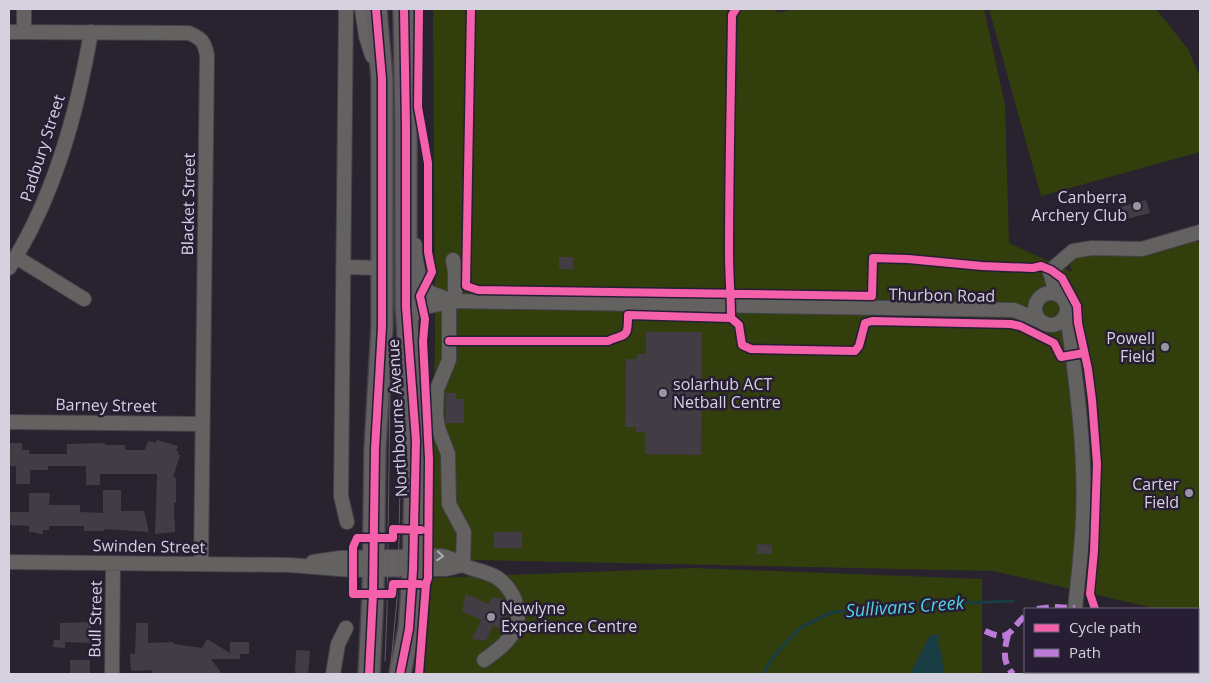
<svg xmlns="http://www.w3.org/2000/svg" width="1209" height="683" font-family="'Open Sans',sans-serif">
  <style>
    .green { fill: #323e0c }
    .water { fill: #193d44 }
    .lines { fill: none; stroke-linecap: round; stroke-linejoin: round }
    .stream { stroke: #193d44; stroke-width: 3 }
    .building { fill: #423c45 }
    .minor-casing { stroke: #44404a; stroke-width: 16 }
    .major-casing { stroke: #44404a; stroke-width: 20 }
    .highway-casing { stroke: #44404a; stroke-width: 24 }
    .minor { stroke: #646260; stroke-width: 14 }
    .major { stroke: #676364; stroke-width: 18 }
    .highway { stroke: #645f61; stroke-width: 21 }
    .tram { stroke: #5f5b61; stroke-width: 1 }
    .quiet { stroke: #bd7bd9; stroke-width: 6; stroke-dasharray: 12 6; stroke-linecap: butt }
    .cycleway-casing { stroke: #271e34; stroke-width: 11 }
    .cycleway { stroke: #f560ab; stroke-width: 8 }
    .oneway { stroke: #aeaab3 }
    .poi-dot { fill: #9994a1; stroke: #271e34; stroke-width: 2 }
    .labels { text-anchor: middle; stroke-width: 5; stroke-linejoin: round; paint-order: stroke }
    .street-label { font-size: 16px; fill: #d6d1df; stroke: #271e34 }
    .poi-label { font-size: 16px; fill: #d6d1df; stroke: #271e34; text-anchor: end }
    .water-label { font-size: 18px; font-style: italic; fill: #4fd2e5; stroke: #271e34 }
  </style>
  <rect width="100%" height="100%" fill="#28232f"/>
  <!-- green -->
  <path class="green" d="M433 9H776L777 13 794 9H984L1005 105 1009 243 1072 272 1069 263 1072 256 1187 241 1200 242V616L1198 617V609H1158L993 571 431 559 435 340Z
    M989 9H1156L1188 49 1200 77V152L1041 196Z
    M694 568 982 579V674H422L432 578Z"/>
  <!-- water -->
  <path class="water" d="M933 634 939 636C937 644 939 645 941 652 943 659 942 667 944 674H910L929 637Z"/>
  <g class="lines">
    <!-- stream -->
    <path class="stream" d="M763 674 773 657 800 628 830 613 869 607 1013 601"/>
  </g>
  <!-- building -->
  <path class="building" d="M1146 200 1150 213 1123 220 1120 207Z
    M559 257H573V269H559Z
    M646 332H702L701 455 645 454V432H636V427H625L626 359H636L637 354H646Z
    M446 393H456V399H464V423H446Z
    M157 440 178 446 176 451H178V454L180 455 173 477 176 478V503H174V521L175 520V532L155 534 157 474H100V485H86V466H48V470H30V484H16V466H9V443H22V450H29V454H67V444L105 443V445H125V450H145L148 441 156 443Z
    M103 490H121V511H144L149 532 104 529V531H84V526H49V530H43V534L35 533V532H29V526L9 525V512H29V493H50L49 505H80V512L103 513Z
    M494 532H522V548H494Z
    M757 544 772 545V554H757Z
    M466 594 488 604 492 597 504 599 500 610 507 614 504 631 493 625 486 641 472 639 481 620 462 611Z
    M91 622V630H96V639L90 638 91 643 65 642V648L53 647 54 640H60V623Z
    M136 623H148V643L174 642V644L202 648 207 639 230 653V642H249V654H240V659H211L222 674H152V670L131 671 130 654H135Z
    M296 650 310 651 308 674 295 673Z
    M70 660H90V674H70Z"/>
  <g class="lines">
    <!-- minor casing -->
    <g class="minor-casing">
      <path id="minor" d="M346 9 341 496 347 522
        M9 32 189 33C202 39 204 41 207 55L201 564
        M24 32V9
        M415 245C415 258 418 286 431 293 437 296 443 296 449 301
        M16 257 84 299
        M453 260 455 272V301
        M343 267 382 268
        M9 268C54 198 77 114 91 32
        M1035 309a16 16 0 1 1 32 0a16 16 0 1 1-32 0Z
        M1056 293 1050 272 1051 270 1073 251 1092 248 1142 249 1200 232
        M449 301V360L437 389 436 414 438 428 448 454 449 504 464 532 463 565
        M1067 313C1076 381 1086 449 1083 518 1082 548 1078 579 1075 609
        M408 324 414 313 420 308 455 301 1014 310 1040 321
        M9 422 203 424
        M9 562 290 565 352 570 446 569 463 565
        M313 562 340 558 442 556C451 558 455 560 463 565 473 570 485 571 496 577 513 588 524 611 514 631 508 643 495 652 484 660
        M1198 630 1200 629
        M112 674 113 564
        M333 674 338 644 346 628
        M1068 674V672"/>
    </g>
    <!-- major casing -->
    <g class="major-casing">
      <path id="major" d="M364 9 368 36 374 55"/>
    </g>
    <!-- highway casing -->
    <g class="highway-casing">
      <path id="highway" d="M369 674 373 594 375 449 382 327V79L376 9
        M400 674 409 629 413 570 416 441 406 307V128L404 9"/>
    </g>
    <!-- minor -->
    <use href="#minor" class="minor"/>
    <!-- major -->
    <use href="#major" class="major"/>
    <!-- highway -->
    <use href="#highway" class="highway"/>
    <!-- tram -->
    <path class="tram" d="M385 661 387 611 391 321
      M390 674 398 589 401 431 397 303 398 116 394 9"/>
    <!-- quiet -->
    <path class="quiet" d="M1037 609 1053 607 1075 608
      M985 631C1011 643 1008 631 1025 616
      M1008 635C1004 650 1002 662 1013 674
      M1037 674 1041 672"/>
    <!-- cycleway casing -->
    <g class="cycleway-casing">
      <path id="cycleway" d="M419 9 418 107 428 163V252L432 272 420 296 425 319 423 341 429 459 428 578 426 584 419 674
        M471 9 466 286 478 290 872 296 873 258 908 259 982 266 1033 268 1041 266 1051 270 1062 278 1077 306 1078 323 1088 369 1092 400 1097 464 1094 551 1090 594 1095 609
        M731 318C731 296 729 275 729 253 729 174 731 94 732 15L736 9
        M449 341H608C627 333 628 338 628 315L731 318 739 325 742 345 751 349 855 351 859 346 865 323 872 321 1011 324 1020 326 1054 343 1061 357 1084 353
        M420 584H393L392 594H353V547L357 538H393V529L421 530
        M369 674 373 594 375 449 382 327V79L376 9
        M400 674 409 629 413 570 416 441 406 307V128L404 9"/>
    </g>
    <!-- cycleway -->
    <use href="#cycleway" class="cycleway"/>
  </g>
  <!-- one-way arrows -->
  <defs><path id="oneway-chevron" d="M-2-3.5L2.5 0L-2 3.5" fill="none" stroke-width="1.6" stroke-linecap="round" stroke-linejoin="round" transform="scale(1.25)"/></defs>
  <use class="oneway" href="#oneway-chevron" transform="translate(440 556) rotate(5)"/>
  <!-- markers -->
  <g class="poi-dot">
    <circle cx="1137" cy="206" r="5"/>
    <circle cx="1165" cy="347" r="5"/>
    <circle cx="663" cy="393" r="5"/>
    <circle cx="1189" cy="493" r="5"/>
    <circle cx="491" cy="617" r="5"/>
  </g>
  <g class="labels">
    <!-- street labels -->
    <g class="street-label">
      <text transform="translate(42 148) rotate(-72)" y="6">Padbury Street</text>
      <text transform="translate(188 204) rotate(-89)" y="6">Blacket Street</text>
      <text transform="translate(942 295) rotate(1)" y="6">Thurbon Road</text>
      <text transform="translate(106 405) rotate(1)" y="6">Barney Street</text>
      <text transform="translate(397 418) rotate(-93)" y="6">Northbourne Avenue</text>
      <text transform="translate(149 546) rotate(1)" y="6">Swinden Street</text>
      <text transform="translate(95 619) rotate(-89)" y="6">Bull Street</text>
    </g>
    <!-- poi labels -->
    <g class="poi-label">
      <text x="1127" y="203">Canberra<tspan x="1127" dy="18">Archery Club</tspan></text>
      <text x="1155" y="344">Powell<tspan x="1155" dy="18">Field</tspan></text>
      <text x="673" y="390" text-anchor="start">solarhub ACT<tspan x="673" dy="18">Netball Centre</tspan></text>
      <text x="1179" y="490">Carter<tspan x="1179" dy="18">Field</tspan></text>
      <text x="501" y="614" text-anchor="start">Newlyne<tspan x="501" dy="18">Experience Centre</tspan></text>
    </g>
    <!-- water labels -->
    <g class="water-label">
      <text transform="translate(905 607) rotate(-4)" y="6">Sullivans Creek</text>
    </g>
  </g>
  <!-- border -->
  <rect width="1209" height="683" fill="none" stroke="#d6d1df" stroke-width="20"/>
  <!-- legend -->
  <rect x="1024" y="608" width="175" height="65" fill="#271e34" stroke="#6d6678"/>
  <rect x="1034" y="624" width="25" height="8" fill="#f560ab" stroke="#6d6678"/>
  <text x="1069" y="633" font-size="15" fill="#d6d1df">Cycle path</text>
  <rect x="1034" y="649" width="25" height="8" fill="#bd7bd9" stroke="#6d6678"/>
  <text x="1069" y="658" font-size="15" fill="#d6d1df">Path</text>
</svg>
